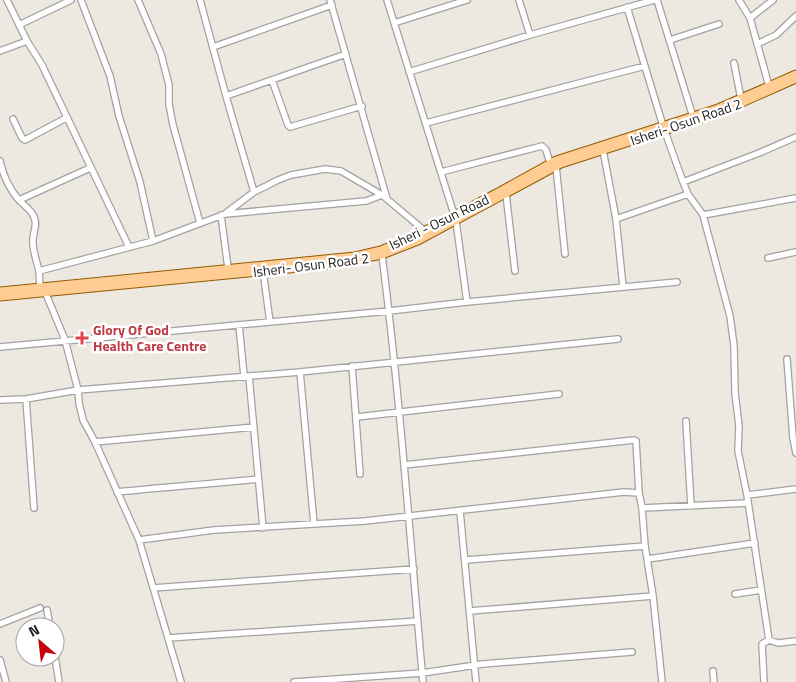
<svg xmlns="http://www.w3.org/2000/svg" width="796" height="682" font-family="'Titillium Web',sans-serif">
  <style>
    .lines { fill: none; stroke-linecap: round; stroke-linejoin: round }
    .minor-casing { stroke: #a2a2a2; stroke-width: 8 }
    .major-casing { stroke: #925b00; stroke-width: 9 }
    .minor { stroke: #fff; stroke-width: 5.5 }
    .major { stroke: #ffcc93; stroke-width: 7 }
    .health-dot { fill: #e0444e; stroke: #fff; stroke-width: 2 }
    .labels { text-anchor: middle; stroke-width: 5; stroke-linejoin: round; paint-order: stroke }
    .street-label { font-size: 14px; fill: #1b1b1b; stroke: #fff }
    .health-label { font-size: 14px; font-weight: bold; fill: #be3a42; stroke: #fff; text-anchor: start }
  </style>
  <rect width="100%" height="100%" fill="#ede8e0"/>
  <g class="lines">
    <!-- minor casing -->
    <g class="minor-casing">
      <path id="minor" d="M7 0 27 41 42 65 129 247
        M81 0 110 76 119 116 140 182 153 241
        M138 0 161 54 169 85V104L173 125 200 223
        M200 0 226 96 254 192
        M330 0 387 199
        M387 0 456 221 467 302
        M519 0 530 35
        M657 0 693 117
        M739 0 750 18 769 86
        M627 7 663 126 683 182 688 194 703 215 796 198
        M750 18 773 0
        M394 23 467 0
        M19 25 71 0
        M670 40 719 24
        M757 44 776 35 796 16
        M213 47 332 5
        M0 51 27 41
        M734 63 741 99
        M409 72 530 35 654 0
        M272 80 288 125 290 127 362 106
        M226 96 346 54
        M13 119 22 138 25 140 66 118
        M426 123 645 66
        M603 150 616 219 623 287
        M0 161C3 175 9 188 18 199 24 206 31 209 34 217 38 225 33 231 33 240 32 249 37 262 39 271
        M556 166 565 254
        M441 172 542 146 546 150 550 163
        M683 182 759 153 796 137
        M506 194 515 271
        M19 200 90 168
        M226 213 254 192 278 180 291 175 325 169 341 171 382 195 425 231
        M221 215 228 268
        M703 215 730 316 734 346 735 393 739 426 738 451 747 495 769 640
        M616 219 688 194
        M382 255C400 397 410 539 423 682
        M768 258 796 252
        M263 271 270 322
        M40 287 39 271 153 241 225 214 366 201 382 195
        M44 289 65 340 78 390 79 403 83 420 95 442 139 540 181 682
        M239 325 244 376
        M0 347 389 311 467 302 677 282
        M787 359 793 438 796 453
        M352 366 360 474
        M300 372 314 524
        M249 376 263 528
        M26 399 34 508
        M0 400 26 399 78 390 300 372 618 339
        M357 417 559 394
        M686 421 691 506
        M95 442 254 427
        M404 465 634 440 636 441 639 493 642 508 748 503
        M117 492C164 487 211 484 258 479
        M747 495 796 489
        M642 508 645 546 653 596 662 682
        M460 511 476 682
        M139 540 214 530 365 521 624 492 639 493
        M648 559 755 543
        M466 560 645 546
        M153 588 414 569
        M735 594 761 590
        M47 610 50 627
        M470 611 653 596
        M0 624 40 608
        M168 638 418 621
        M55 657 59 682
        M0 660 6 682
        M713 671 714 682
        M294 682 422 673 483 664 632 652
        M764 682 762 644 769 640 778 643 796 641"/>
    </g>
    <!-- major casing -->
    <g class="major-casing">
      <path id="major" d="M0 291 355 256 381 250 416 235 500 191 556 160 718 108 796 74
        M0 297 330 265 382 255 418 241 561 164 717 114 796 79"/>
    </g>
    <!-- minor -->
    <use href="#minor" class="minor"/>
    <!-- major -->
    <use href="#major" class="major"/>
  </g>
  <!-- markers -->
  <path class="health-dot" d="M79.5 330.5h5v5h5v5h-5v5h-5v-5h-5v-5h5z"/>
  <g class="labels">
    <!-- street labels -->
    <g class="street-label">
      <text transform="translate(686 122) rotate(-19)" y="5">Isheri- Osun Road 2</text>
      <text transform="translate(439 222) rotate(-26)" y="5">Isheri - Osun Road</text>
      <text transform="translate(311 265) rotate(-7)" y="5">Isheri- Osun Road 2</text>
    </g>
    <!-- health labels -->
    <g class="health-label">
      <text x="93" y="335">Glory Of God<tspan x="93" dy="16">Health Care Centre</tspan></text>
    </g>
  </g>
  <!-- north arrow -->
  <g transform="translate(40 642) rotate(332)"><circle r="24" fill="#ffffff" stroke="#a4a4a4"/>
  <path d="M0-4L9 19L0 12L-9 19Z" fill="#c60009"/>
  <text y="-8" font-size="14" font-weight="bold" text-anchor="middle" fill="#1b1b1b">N</text>
  </g>
</svg>
